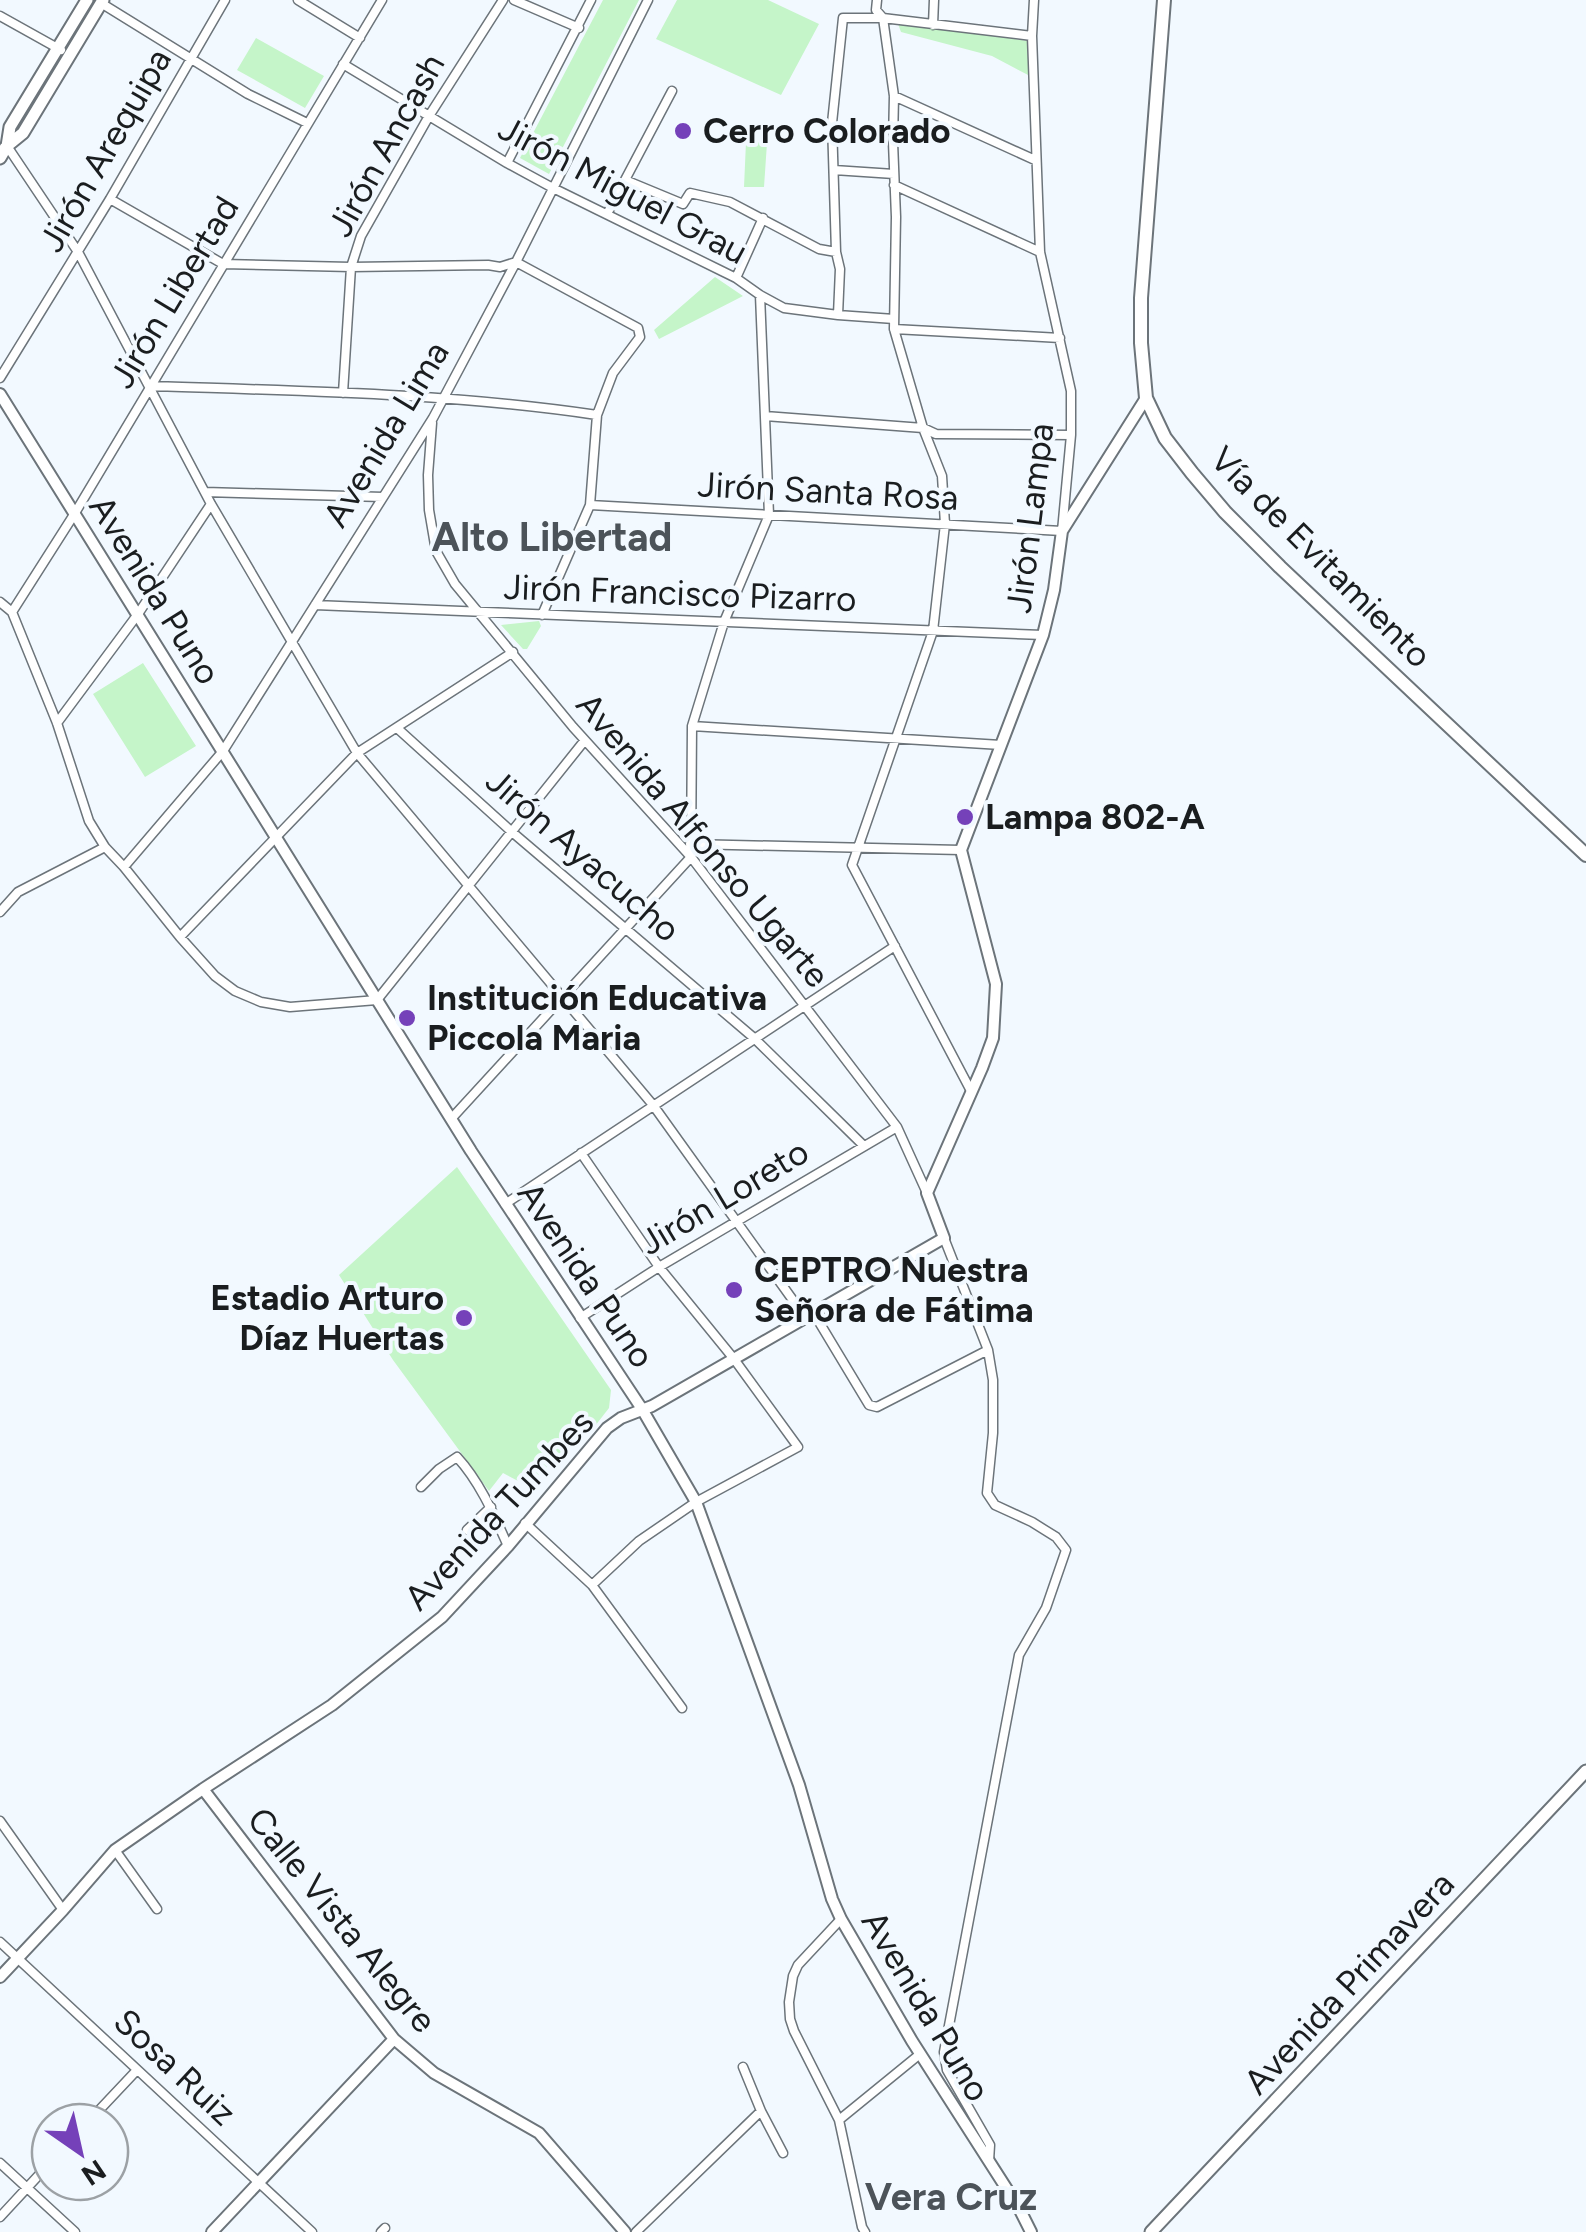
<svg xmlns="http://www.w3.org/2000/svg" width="1586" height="2232" font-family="Figtree,sans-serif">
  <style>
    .green { fill: #c5f5c9 }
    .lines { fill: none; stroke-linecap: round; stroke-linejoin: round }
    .minor-casing { stroke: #6c747a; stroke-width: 11 }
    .tertiary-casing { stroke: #6c747a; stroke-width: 14 }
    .secondary-casing { stroke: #6c747a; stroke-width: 15 }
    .trunk-casing { stroke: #6c747a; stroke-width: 16 }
    .minor { stroke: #fff; stroke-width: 8 }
    .tertiary { stroke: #fff; stroke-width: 10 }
    .secondary { stroke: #fff; stroke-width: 11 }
    .trunk { stroke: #fff; stroke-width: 12 }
    .poi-dot { fill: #7541b9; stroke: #f2f9ff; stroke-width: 4 }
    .labels { text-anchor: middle; stroke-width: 8; stroke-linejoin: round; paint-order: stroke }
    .poi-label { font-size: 35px; font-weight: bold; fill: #1a1d1f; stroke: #f2f9ff; text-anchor: start }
    .street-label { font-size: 35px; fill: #1a1d1f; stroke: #f2f9ff }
    .neighbourhood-label { font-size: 38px; font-weight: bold; fill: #4c5359; stroke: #f2f9ff }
    .quarter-label { font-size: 40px; font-weight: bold; fill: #4c5359; stroke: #f2f9ff }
  </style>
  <rect width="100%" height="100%" fill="#f2f9ff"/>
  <!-- green -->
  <path class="green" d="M603 0H639L549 174 520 158Z
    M677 0H768L819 24 781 95 656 39Z
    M897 21 1028 41 1030 76 992 56 901 32Z
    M256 38 324 76 305 108 237 70Z
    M746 142 767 143 764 187H744Z
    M715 277 743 296 659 339 654 330Z
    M539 621 541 626 527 649H523L501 625Z
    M143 663 196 746 145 777 93 694Z
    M457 1167 611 1390 609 1408 595 1426 530 1482 522 1483 503 1473 489 1491 393 1360 339 1275Z"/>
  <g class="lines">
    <!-- minor casing -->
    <g class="minor-casing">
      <path id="minor" d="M298 0 360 38
        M514 0 579 28
        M877 0 876 10 883 18 894 96 893 142 896 217 894 329 923 428 942 476 945 524 933 631 852 865 971 1091
        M101 3 248 94 307 123
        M0 16 61 50
        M933 25 934 0
        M343 64 507 163 551 187 736 278 760 295 784 308 838 315 894 319
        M894 96 1035 160
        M4 147 7 146 78 252 211 504 357 753 653 1105 805 1317
        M507 163 591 0
        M834 170 894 174
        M625 180 683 204 690 193 730 202 819 249 836 252
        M894 185 1040 252
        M110 199 223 264 351 267 488 265 500 267 516 262 638 328 640 337 613 373 597 415 590 505 542 615
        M607 214 672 91
        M736 278 763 218
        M838 315 840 269 836 252 832 123 843 18H883L1032 36
        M894 329 1060 338
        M0 378 110 199 225 0
        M150 386C299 391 449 393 597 415
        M343 393 351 267 361 236 429 116 503 0
        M765 416 923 428 936 434 1071 435
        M432 423 428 475 429 510 436 551 455 584 573 727 691 857 897 1127 927 1193
        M205 492 383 497
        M590 505 1062 531 1071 435V391L1040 252 1032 36 1034 0
        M0 602 12 612 57 723 89 821 105 847 124 867 180 937 215 976 235 991 261 1002 290 1007 377 1000 585 740
        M315 605 1043 635
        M12 612 75 513 382 0
        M57 723 138 614 211 504
        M692 726 1001 745
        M397 728 512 832 754 1038 864 1146
        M690 844 961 850
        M124 867 223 751 433 418 516 262 648 0
        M0 912 18 892 105 847
        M180 937 357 753 513 652
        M451 1119 691 857 692 726 724 622 769 515 760 295
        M581 1153 659 1267 734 1359 798 1447 696 1502 639 1541 592 1585
        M505 1204 895 946
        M944 1238 988 1350 993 1380V1433L987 1493 995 1505 1032 1522 1056 1537 1066 1550 1046 1608 1019 1655 944 2052 947 2070 990 2145 989 2161
        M813 1312 869 1405 877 1407 988 1350
        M580 1318 659 1267 897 1127
        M421 1487 439 1469 457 1457C480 1482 494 1515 508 1546
        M525 1523 592 1585 682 1708
        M467 1530 491 1507
        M0 1821 63 1910
        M115 1850 157 1909
        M841 1919 798 1965 793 1976 789 2002 790 2019 794 2031 839 2120 862 2227 865 2232
        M0 1942 312 2232
        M743 2067 761 2111 783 2153
        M839 2120 920 2054
        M88 2122 137 2070
        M0 2163 75 2232
        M0 2217 50 2163
        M381 2232 385 2228
        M636 2232 761 2111"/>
    </g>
    <!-- tertiary casing -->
    <g class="tertiary-casing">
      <path id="tertiary" d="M0 394 471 1151 642 1409 696 1502 799 1785 832 1899 841 1919 912 2041 1019 2208 1031 2232
        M203 1789 394 2039 434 2073 539 2133 625 2232
        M0 1977 63 1910 115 1850 203 1789 332 1705 442 1617 508 1546 607 1428 621 1418 652 1406 944 1238 927 1193 982 1068 993 1038 996 984 961 850 1043 635 1054 590 1062 531 1146 398
        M212 2232 394 2039"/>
    </g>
    <!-- secondary casing -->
    <g class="secondary-casing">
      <path id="secondary" d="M7 146 23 133 103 0
        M0 158 7 146 10 127 87 0
        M1151 2232 1586 1771"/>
    </g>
    <!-- trunk casing -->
    <g class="trunk-casing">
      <path id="trunk" d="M1164 0 1141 298V343L1146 398 1165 438 1192 473 1225 512 1280 567 1586 855"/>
    </g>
    <!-- minor -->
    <use href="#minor" class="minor"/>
    <!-- tertiary -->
    <use href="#tertiary" class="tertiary"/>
    <!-- secondary -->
    <use href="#secondary" class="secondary"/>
    <!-- trunk -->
    <use href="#trunk" class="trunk"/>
  </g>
  <!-- markers -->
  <g class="poi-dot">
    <circle cx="683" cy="131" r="10"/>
    <circle cx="965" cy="817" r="10"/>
    <circle cx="407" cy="1018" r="10"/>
    <circle cx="734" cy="1290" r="10"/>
    <circle cx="464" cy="1318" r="10"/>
  </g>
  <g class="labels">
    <!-- poi labels -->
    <g class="poi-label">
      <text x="703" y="143">Cerro Colorado</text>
      <text x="985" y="829">Lampa 802-A</text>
      <text x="427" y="1010">Institución Educativa<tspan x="427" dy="40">Piccola Maria</tspan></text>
      <text x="754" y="1282">CEPTRO Nuestra<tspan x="754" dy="40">Señora de Fátima</tspan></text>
      <text x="444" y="1310" text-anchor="end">Estadio Arturo<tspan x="444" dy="40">Díaz Huertas</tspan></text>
    </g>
    <!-- street labels -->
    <g class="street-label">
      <text transform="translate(386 145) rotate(-61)" y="12">Jirón Ancash</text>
      <text transform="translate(105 150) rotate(-60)" y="12">Jirón Arequipa</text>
      <text transform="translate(623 190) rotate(28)" y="12">Jirón Miguel Grau</text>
      <text transform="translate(174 292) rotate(-59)" y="12">Jirón Libertad</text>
      <text transform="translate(386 434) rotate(-59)" y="12">Avenida Lima</text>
      <text transform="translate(828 491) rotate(3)" y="12">Jirón Santa Rosa</text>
      <text transform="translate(1030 518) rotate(-83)" y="12">Jirón Lampa</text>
      <text transform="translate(1321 557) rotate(45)" y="12">Vía de Evitamiento</text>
      <text transform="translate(155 590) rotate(58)" y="12">Avenida Puno</text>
      <text transform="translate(680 593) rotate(2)" y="12">Jirón Francisco Pizarro</text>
      <text transform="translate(703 840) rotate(50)" y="12">Avenida Alfonso Ugarte</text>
      <text transform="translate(583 855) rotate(41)" y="12">Jirón Ayacucho</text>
      <text transform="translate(724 1197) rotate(-31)" y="12">Jirón Loreto</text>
      <text transform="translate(586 1275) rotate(56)" y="12">Avenida Puno</text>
      <text transform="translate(499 1510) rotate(-47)" y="12">Avenida Tumbes</text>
      <text transform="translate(342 1920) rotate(51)" y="12">Calle Vista Alegre</text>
      <text transform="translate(1349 1983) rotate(-47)" y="12">Avenida Primavera</text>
      <text transform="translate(926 2006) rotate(59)" y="12">Avenida Puno</text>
      <text transform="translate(175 2067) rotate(43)" y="12">Sosa Ruiz</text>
    </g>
    <!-- neighbourhood labels -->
    <g class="neighbourhood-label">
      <text x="951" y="2210">Vera Cruz</text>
    </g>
    <!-- quarter labels -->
    <g class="quarter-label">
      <text x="552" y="551">Alto Libertad</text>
    </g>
  </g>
  <!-- north arrow -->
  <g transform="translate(80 2152) rotate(146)"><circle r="48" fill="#f2f9ff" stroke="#9ca1a5" stroke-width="2.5"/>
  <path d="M0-8L18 38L0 25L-18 38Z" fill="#7541b9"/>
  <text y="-15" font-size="28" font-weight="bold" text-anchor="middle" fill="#1a1d1f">N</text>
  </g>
</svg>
